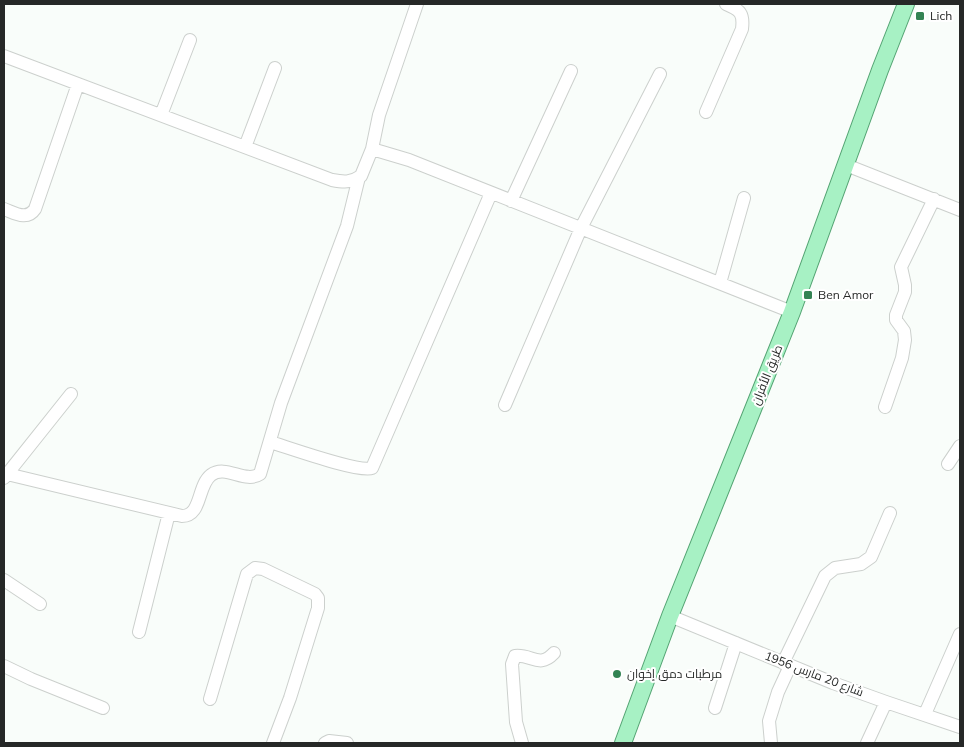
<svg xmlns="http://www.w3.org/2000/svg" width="964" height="747" font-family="Mulish,Cairo,sans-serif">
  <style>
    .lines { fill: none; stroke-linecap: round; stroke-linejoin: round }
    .minor-casing { stroke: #ccd0cd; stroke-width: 14 }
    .major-casing { stroke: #54a473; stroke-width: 18 }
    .minor { stroke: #fff; stroke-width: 12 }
    .major { stroke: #a7f1c4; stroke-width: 16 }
    .poi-dot { fill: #338353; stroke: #fff; stroke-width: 2 }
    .labels { text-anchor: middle; stroke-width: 4; stroke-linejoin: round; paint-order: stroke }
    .poi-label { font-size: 12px; fill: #262827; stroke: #fff; text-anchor: start }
    .street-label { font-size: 12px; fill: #262827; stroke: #fff }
  </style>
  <rect width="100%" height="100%" fill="#f9fdfa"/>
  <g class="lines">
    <!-- minor casing -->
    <g class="minor-casing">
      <path id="minor" d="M4 56 332 180C343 182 351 183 361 176L372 149 409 160 792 312
        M706 112 742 29C744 13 740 10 726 4
        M161 115 190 40
        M245 147 275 68
        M372 149 379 115 417 4
        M846 165 960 210
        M511 201 571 71
        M4 209C15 213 27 221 35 209L78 84
        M720 283 744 198
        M505 405 581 228 660 74
        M885 407 902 358 905 340 904 331 896 320V315L905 292V285L901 267 934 199
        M270 442C287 447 359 473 372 468L491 193
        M948 464 960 446
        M7 474 182 516C202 516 197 486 211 475 226 464 245 484 260 474L281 403 347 226 359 177
        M4 478 71 394
        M4 580 40 604
        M670 616 833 683 886 702 960 727
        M139 632 169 513
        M783 663 825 576 835 568 861 564 871 557 890 513
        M4 666 31 679 103 708
        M210 699 247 574 255 568 263 569 315 594 318 598V608L290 698 273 743
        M715 708 736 643
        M925 714 960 634
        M325 743 329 741 347 743
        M522 743 516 722 512 664 515 656C532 654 539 669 554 653
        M771 743 769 721 778 692 790 666
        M867 743 886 702"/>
    </g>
    <!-- major casing -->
    <g class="major-casing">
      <path id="major" d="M623 743 670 616 792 312 880 70 906 4"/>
    </g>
    <!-- minor -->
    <use href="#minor" class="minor"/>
    <!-- major -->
    <use href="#major" class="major"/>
  </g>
  <!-- markers -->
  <g class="poi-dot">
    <rect x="915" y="11" width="10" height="10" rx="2.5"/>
    <rect x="803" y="290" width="10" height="10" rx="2.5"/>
    <circle cx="617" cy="674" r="5"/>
  </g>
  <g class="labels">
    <!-- poi labels -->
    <g class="poi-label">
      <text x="930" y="20">Lich</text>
      <text x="818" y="299">Ben Amor</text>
      <text x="627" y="678">مرطبات دمق إخوان</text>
    </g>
    <!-- street labels -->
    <g class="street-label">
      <text transform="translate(767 375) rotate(-68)" y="4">طريق الأفران</text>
      <text transform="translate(814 674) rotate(21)" y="4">شارع 20 مارس 1956</text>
    </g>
  </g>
  <!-- border -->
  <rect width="964" height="747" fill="none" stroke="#262827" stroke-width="10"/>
</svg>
